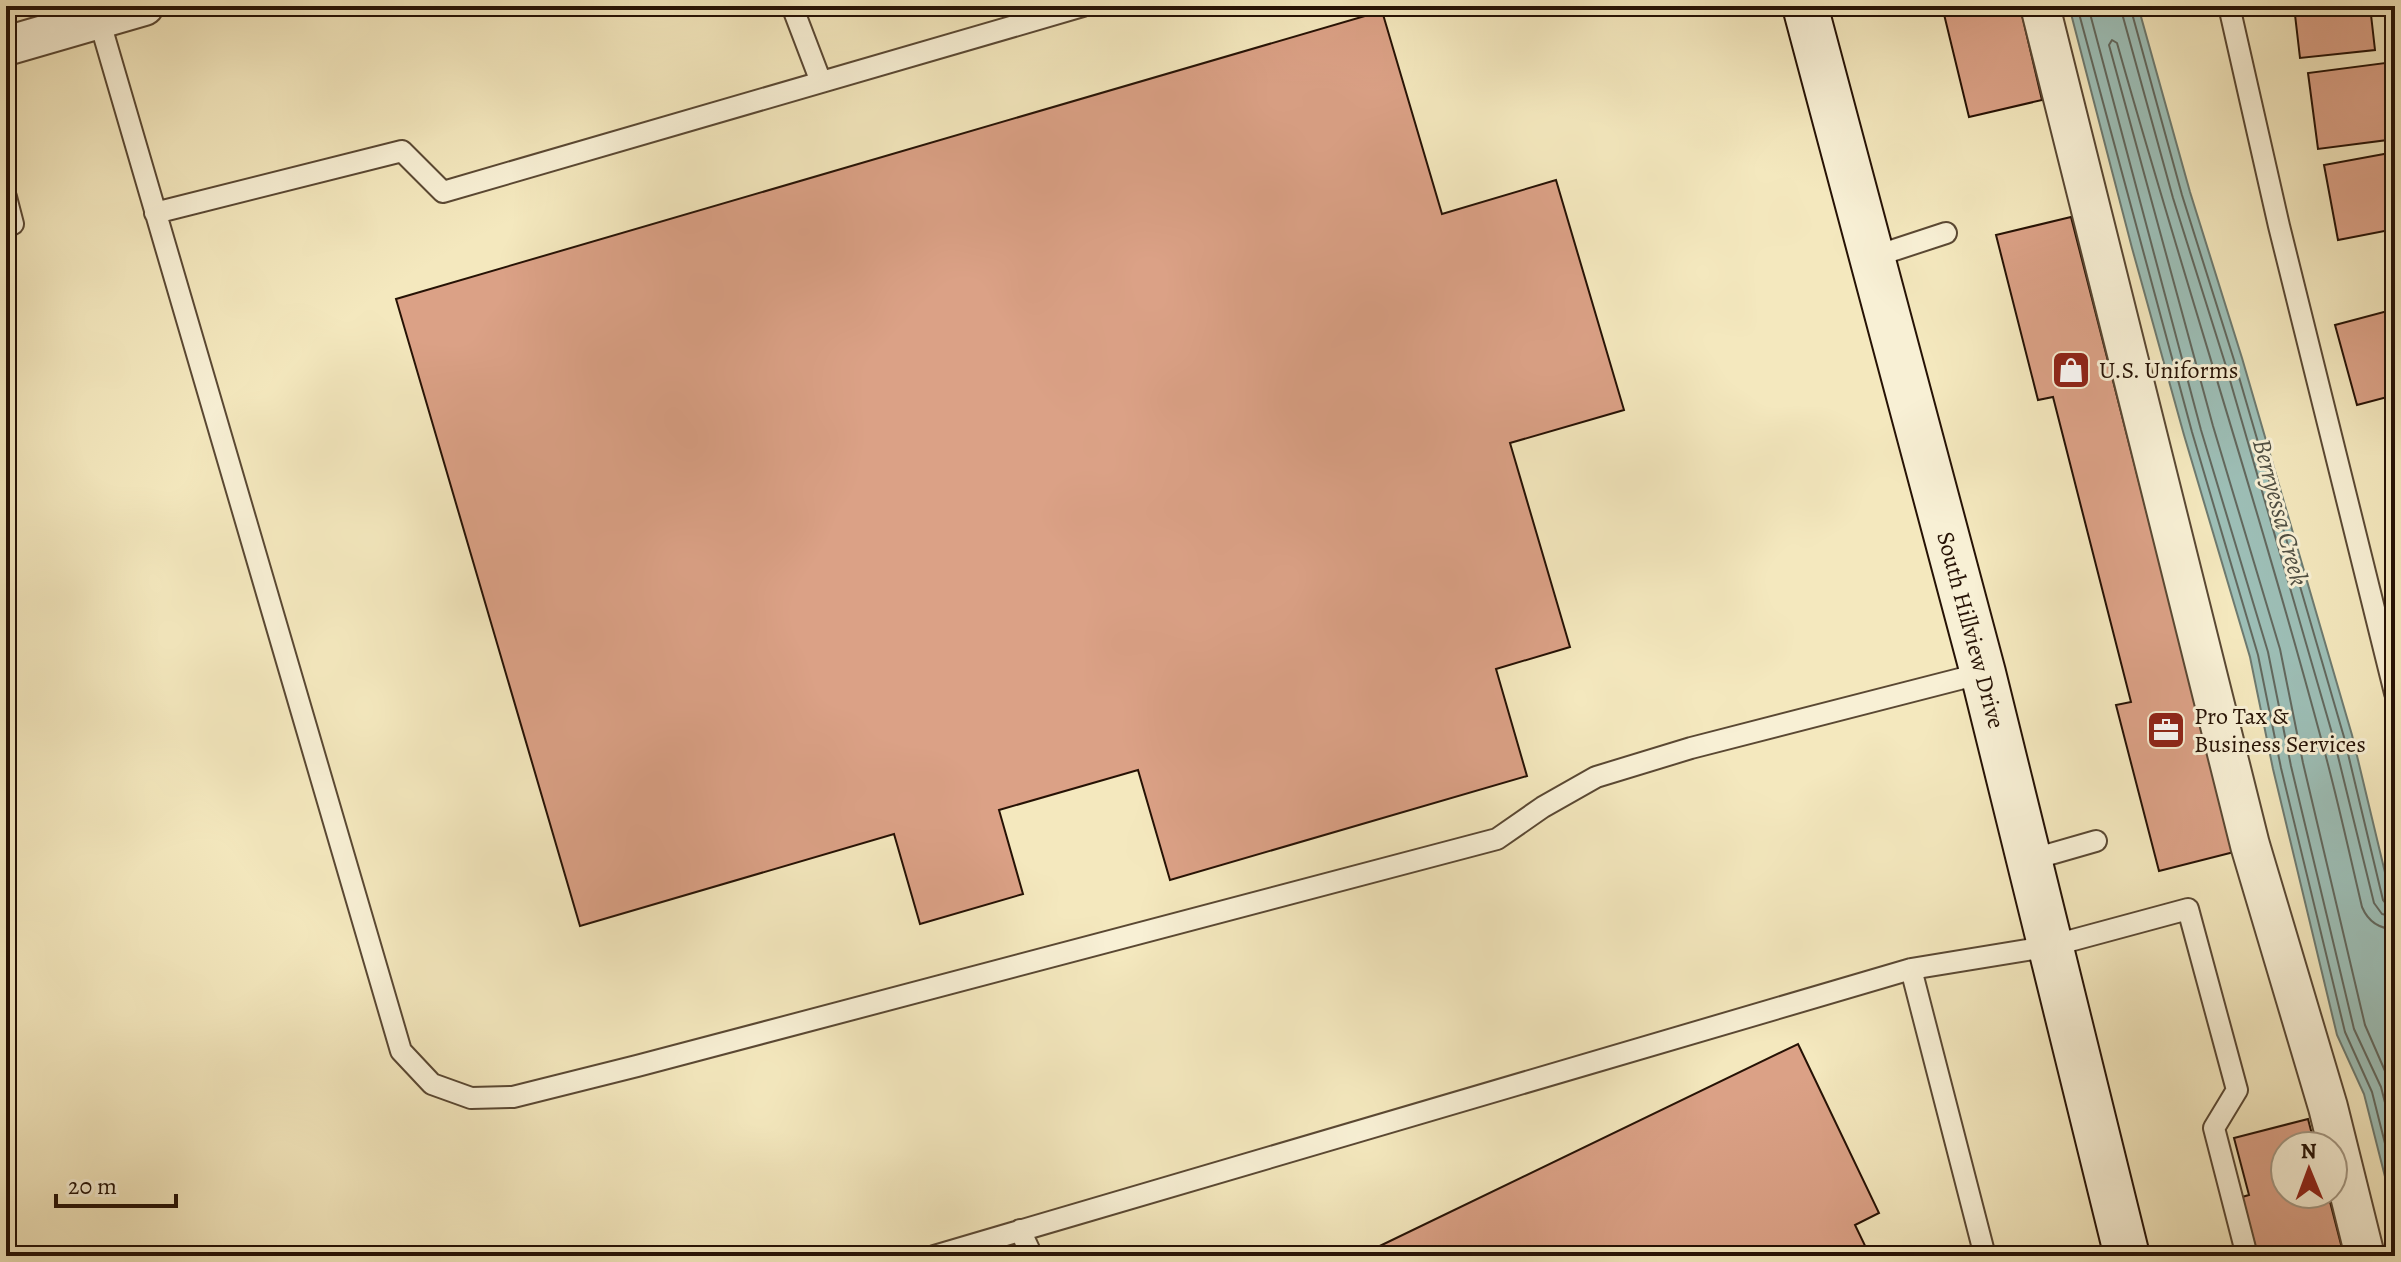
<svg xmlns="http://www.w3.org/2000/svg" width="2401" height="1262" font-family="Alegreya,serif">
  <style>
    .water { fill: #9dbfb7; stroke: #6d7a70; stroke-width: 2 }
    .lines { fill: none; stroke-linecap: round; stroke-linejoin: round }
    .shore { stroke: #62685e; stroke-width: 2 }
    .building { fill: #dba186; stroke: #261205; stroke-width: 2 }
    .lane-casing { stroke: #5a4833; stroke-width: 24 }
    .street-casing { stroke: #5a4833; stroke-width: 42 }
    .secondary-casing { stroke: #261205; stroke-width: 48 }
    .lane { stroke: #f8f0d5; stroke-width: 20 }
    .street { stroke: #f8f0d5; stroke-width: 38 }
    .secondary { stroke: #f8f0d5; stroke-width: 44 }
    .labels { text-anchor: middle; stroke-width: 6; stroke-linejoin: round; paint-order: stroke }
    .poi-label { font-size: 24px; fill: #261205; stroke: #f8f0d5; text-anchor: start }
    .street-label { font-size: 24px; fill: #261205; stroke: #f8f0d5 }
    .water-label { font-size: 26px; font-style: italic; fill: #504f43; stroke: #f8f0d5 }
  </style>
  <rect width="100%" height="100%" fill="#f4e8be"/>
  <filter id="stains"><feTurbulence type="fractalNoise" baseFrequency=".0025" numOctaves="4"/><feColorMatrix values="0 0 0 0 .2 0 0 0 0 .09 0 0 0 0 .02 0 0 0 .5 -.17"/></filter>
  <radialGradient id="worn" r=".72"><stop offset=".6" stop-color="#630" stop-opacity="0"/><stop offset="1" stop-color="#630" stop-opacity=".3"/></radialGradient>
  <!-- water -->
  <path class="water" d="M2069 6H2138L2190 192 2242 358 2321 629 2352 735 2395 914V1216L2364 1094 2337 1035 2273 769 2250 657 2184 435 2132 248Z"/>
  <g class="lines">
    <!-- shore -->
    <path class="shore" d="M2077 6 2192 432 2258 655 2281 768 2345 1032 2372 1092 2395 1183
      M2088 6 2201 430 2268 652 2291 766 2354 1029 2381 1087 2395 1142
      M2120 6 2173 198 2225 363 2334 740 2374 903 2382 914 2395 917
      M2130 6 2182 195 2234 360 2344 737 2383 900 2388 906 2395 907
      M2395 929C2379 929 2368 921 2362 907 2349 852 2337 796 2322 742 2259 507 2183 277 2117 43L2112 40 2109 45 2213 426 2280 649 2303 763 2365 1025 2395 1094"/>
  </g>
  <!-- building -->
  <path class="building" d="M1942 6H2020L2042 100 1969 117Z
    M2294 6H2370L2375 50 2300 58Z
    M1382 11 1442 214 1556 180 1624 410 1510 443 1570 647 1496 669 1527 776 1170 880 1138 770 999 810 1023 894 920 924 894 834 580 926 396 299Z
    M2385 63 2388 91 2395 90V139L2318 149 2308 73Z
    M2395 152V229L2338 240 2324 165Z
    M2071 217 2234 852 2159 871 2116 705 2131 702 2053 397 2038 400 1996 235Z
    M2395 309V395L2357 405 2335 325Z
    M1798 1044 1879 1213 1855 1225 1870 1256H1359Z
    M2308 1119 2315 1146H2285V1194H2328L2344 1256H2258L2242 1197 2249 1195 2234 1138Z"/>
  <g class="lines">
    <!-- lane casing -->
    <g class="lane-casing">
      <path id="lane" d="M792 6 821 82
        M2229 6 2279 226 2395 693
        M99 19 401 1051 432 1084 471 1098 513 1097 637 1066 1497 839 1543 807 1596 777 1691 748 1983 673
        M6 197 13 224 6 227
        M155 213 402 151 443 192 1083 6
        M1873 257 1946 233
        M2030 860 2096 841
        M1911 969 1985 1256
        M1020 1230 1032 1256
        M934 1256 1911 969 2051 946 2188 909 2237 1090 2214 1128 2247 1256"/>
    </g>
    <!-- street casing -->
    <g class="street-casing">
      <path id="street" d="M2040 6 2250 845 2328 1107 2365 1256
        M6 46 144 6"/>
    </g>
    <!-- secondary casing -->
    <g class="secondary-casing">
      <path id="secondary" d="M1805 6 1983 673 2127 1256"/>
    </g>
    <!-- lane -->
    <use href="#lane" class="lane"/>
    <!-- street -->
    <use href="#street" class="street"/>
    <!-- secondary -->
    <use href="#secondary" class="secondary"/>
  </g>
  <!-- icons -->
  <defs>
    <g id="shop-square" transform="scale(2)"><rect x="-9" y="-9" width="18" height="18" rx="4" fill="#8f2418" stroke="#f8f0d5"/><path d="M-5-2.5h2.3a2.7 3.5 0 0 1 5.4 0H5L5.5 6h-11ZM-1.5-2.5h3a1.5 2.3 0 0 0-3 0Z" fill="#fff"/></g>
    <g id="office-square" transform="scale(2)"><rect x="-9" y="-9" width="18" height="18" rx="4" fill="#8f2418" stroke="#f8f0d5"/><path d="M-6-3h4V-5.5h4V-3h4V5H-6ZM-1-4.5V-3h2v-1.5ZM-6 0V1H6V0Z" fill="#fff"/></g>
  </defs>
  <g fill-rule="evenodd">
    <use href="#shop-square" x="2071" y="370"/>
    <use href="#office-square" x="2166" y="730"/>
  </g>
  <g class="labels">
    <!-- poi labels -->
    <g class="poi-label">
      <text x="2099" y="378">U.S. Uniforms</text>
      <text x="2194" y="724">Pro Tax &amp;<tspan x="2194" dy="28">Business Services</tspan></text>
    </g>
    <!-- street labels -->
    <g class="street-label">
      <text transform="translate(1971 630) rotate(75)" y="8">South Hillview Drive</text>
    </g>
    <!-- water labels -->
    <g class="water-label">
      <text transform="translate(2281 512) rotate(75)" y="9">Berryessa Creek</text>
    </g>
  </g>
  <!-- margin -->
  <rect width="2401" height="1262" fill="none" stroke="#f4e8be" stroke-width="32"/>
  <rect x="8" y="8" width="2385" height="1246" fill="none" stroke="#261205" stroke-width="4"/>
  <rect x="16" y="16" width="2369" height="1230" fill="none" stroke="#261205" stroke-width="2"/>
  <!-- north arrow -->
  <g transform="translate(2309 1170) rotate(359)"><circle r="38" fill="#f8f0d5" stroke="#a49782" stroke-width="2"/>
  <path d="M0-6L14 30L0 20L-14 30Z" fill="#8f2418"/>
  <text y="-12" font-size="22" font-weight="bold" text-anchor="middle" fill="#261205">N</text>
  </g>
  <!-- scale -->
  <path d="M56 1194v12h120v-12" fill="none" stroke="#261205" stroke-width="4"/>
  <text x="68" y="1194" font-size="24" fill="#261205" stroke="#f8f0d5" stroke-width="6" paint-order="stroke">20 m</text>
  <rect width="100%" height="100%" filter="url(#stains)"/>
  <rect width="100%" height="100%" fill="url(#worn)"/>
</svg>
